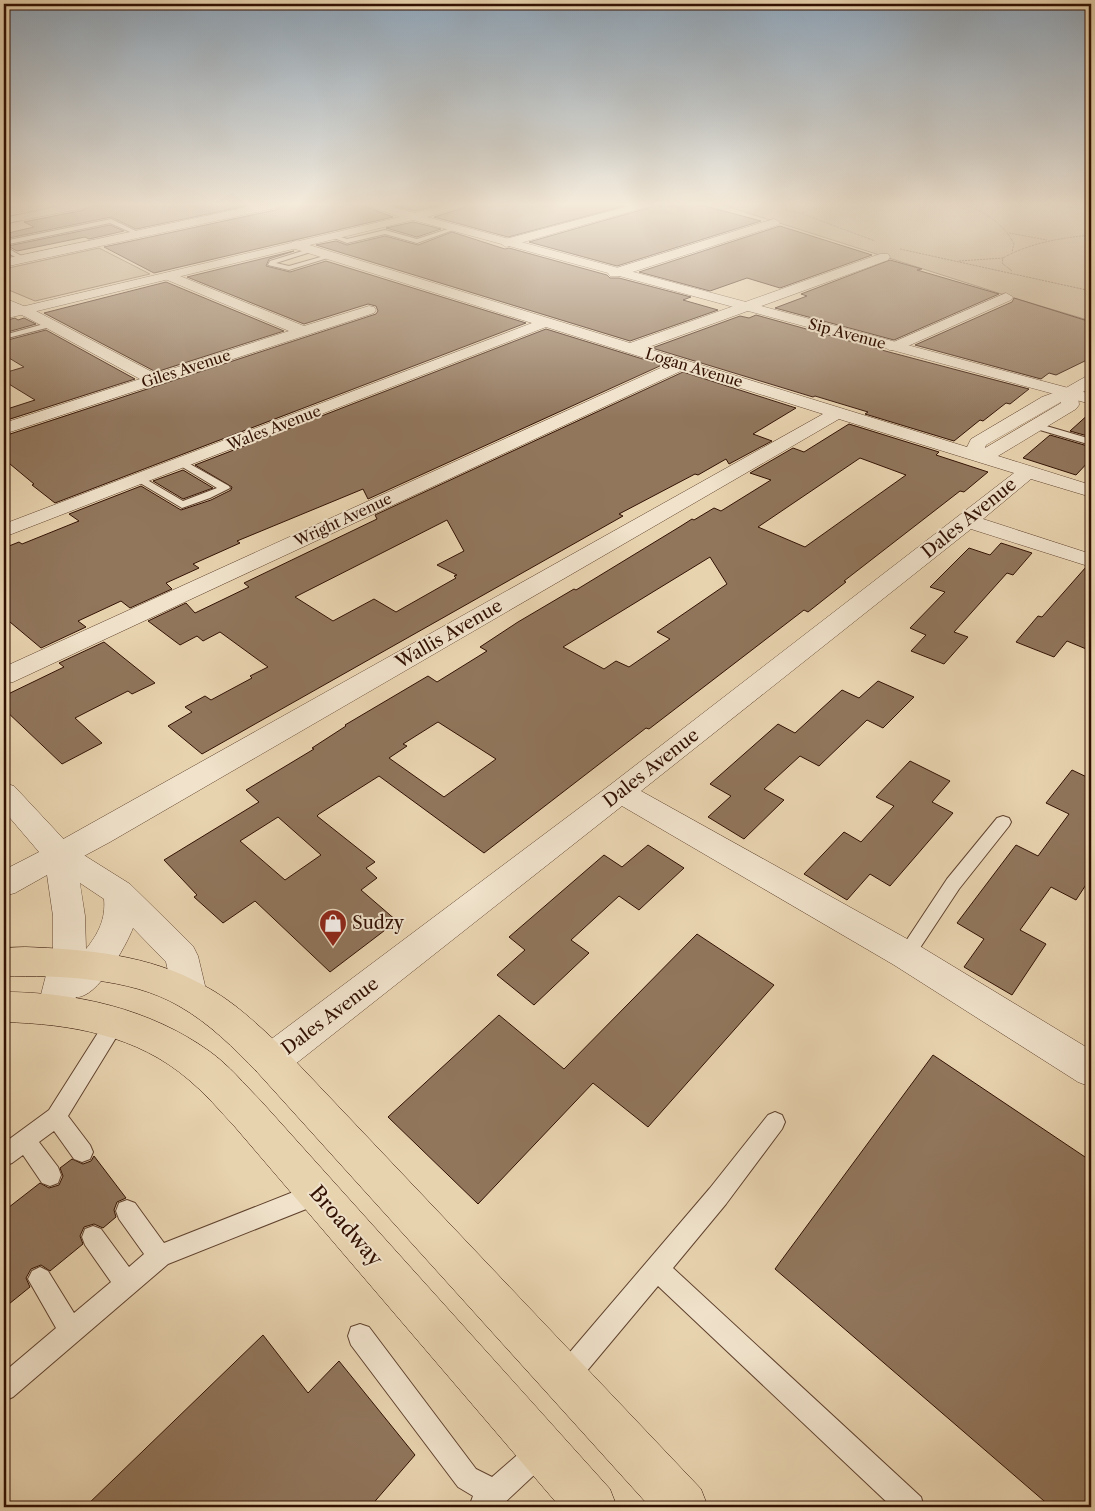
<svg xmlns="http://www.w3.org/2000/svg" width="1095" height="1511" font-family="'Libre Caslon Text',serif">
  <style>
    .green { fill: #c9b292; stroke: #7e624a }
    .building { fill: #91765c; stroke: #321103; fill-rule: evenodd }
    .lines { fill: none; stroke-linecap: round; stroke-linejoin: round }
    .service-casing { stroke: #60422e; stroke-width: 2 }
    .pedestrian-casing { stroke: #60422e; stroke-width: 2 }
    .minor-casing { stroke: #60422e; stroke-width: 1 }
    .tertiary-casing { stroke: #60422e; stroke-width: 1 }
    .trunk-casing { stroke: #321103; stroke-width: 1 }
    .path { stroke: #321103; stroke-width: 1; stroke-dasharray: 0.5 1; stroke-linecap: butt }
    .service { fill: #f0e2cb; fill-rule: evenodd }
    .pedestrian { fill: #f0e2cb; fill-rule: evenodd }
    .minor { fill: #f0e2cb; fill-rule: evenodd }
    .tertiary { fill: #f0e2cb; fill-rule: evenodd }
    .trunk { fill: #e8d3af; fill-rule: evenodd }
    .labels { text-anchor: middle; stroke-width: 4; stroke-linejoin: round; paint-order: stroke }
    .far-street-label { font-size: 15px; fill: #321103; stroke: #f0e2cb }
    .street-label { font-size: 18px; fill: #321103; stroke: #f0e2cb }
    .poi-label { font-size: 18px; fill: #321103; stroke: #f0e2cb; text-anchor: start }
    .near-street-label { font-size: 21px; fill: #321103; stroke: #f0e2cb }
  </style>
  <rect width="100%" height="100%" fill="#e8d3af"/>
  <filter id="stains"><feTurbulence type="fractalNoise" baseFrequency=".004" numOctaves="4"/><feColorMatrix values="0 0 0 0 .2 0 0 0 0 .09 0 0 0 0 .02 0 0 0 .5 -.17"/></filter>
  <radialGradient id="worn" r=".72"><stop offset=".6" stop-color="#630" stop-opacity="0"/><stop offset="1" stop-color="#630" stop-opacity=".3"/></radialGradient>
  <!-- green -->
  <path class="green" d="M723 205H1091V321L1014 298Z
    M99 248 150 274 35 301 4 288V269Z"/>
  <!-- building -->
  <path class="building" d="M91 206H246L136 229 111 217 4 239V234L34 227 24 222 84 210Z
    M282 206H364L393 217 154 273 104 247 275 210Z
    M394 206H437L414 211Z
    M470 206H624L508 237 434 217Z
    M655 206H705L761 221 617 266 529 242Z
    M413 222 441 229 417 237 386 228Z
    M110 225 124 231 89 239 85 237 17 251 8 246Z
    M780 226 872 255 780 288 747 278 710 291 639 272Z
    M452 232 505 249 509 248 607 275 610 278H619L691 297 683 300 718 310 630 341 316 245 336 241 347 245 385 236 418 245Z
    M294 251 269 259 266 266 290 272 326 261 526 323 55 503 32 485 34 484 4 459V436L376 314 378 311 376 306 368 304 304 324 187 277Z
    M890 260 922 269 917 270 999 294 894 340 775 308 807 296 801 294Z
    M166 282 284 331 156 372 44 313Z
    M1014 298 1091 322V358L1056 375 1049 373 1041 379 915 345 1012 302Z
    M756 315 889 352 1029 389 1010 404 1006 403 983 421 980 420 954 441 865 414 868 412 815 396 813 397 652 348 740 316 749 318Z
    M15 318 18 320 24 318 36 324 4 333V321Z
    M546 329 662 365 368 499 363 489 237 541 240 543 193 564 199 568 166 583 172 589 130 608 121 601 78 621 86 627 41 648 4 617V548L19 542 22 544 79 521 69 514 141 486 181 510 211 500 231 490 232 487 195 465Z
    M46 330 135 379 4 421V410L35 400 4 381V373L24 367 4 355V341Z
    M683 372 796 408 753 434 772 441 729 464 726 459 698 475 695 474 619 514 623 516 202 754 168 726 192 712 185 707 205 696 211 700 252 678 250 676 268 667 220 632 203 641 197 636 180 645 148 621 186 603 195 613 249 587 244 583 377 519 375 515ZM447 520 464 551 437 565 457 575 454 576 456 578 396 612 374 599 333 621 295 597Z
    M1091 412V437L1070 431Z
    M849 424 939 452 936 455 988 472 964 492 960 491 844 581 846 582 808 612 804 610 649 729 646 728 484 853 379 776 319 814 317 816 375 862 366 868 377 878 361 890 397 921 330 972 255 901 223 923 194 897 197 895 164 860 259 802 246 790 314 749 312 748 346 726 345 725 428 676 437 682 487 651 480 647 518 622 574 589 576 590 681 526 692 519 694 520 714 508 721 511 771 480 750 473 793 448 804 452ZM860 458 906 475 805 547 758 527ZM710 557 727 584 657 632 670 639 629 667 616 661 604 669 563 647ZM438 722 496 759 444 797 389 758 407 746 403 744ZM278 817 321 855 285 880 240 841Z
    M1050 435 1091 447V459L1076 475 1023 458Z
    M183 470 213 488 183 499 153 481Z
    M1001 543 1032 553 1013 575 1007 573 954 632 968 637 944 664 911 651 926 635 910 628 945 592 930 587 969 548 990 555Z
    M1086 567 1091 569V651L1067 641 1054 657 1016 642 1038 616 1042 617Z
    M104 642 155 683 132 694 128 691 75 718 102 743 62 764 4 709V696L64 667 59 663Z
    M878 681 914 697 883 728 867 720 819 766 800 756 764 789 784 800 744 839 708 817 731 796 710 784 778 724 795 733 842 690 859 698Z
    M910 761 950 781 932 802 953 813 890 886 870 874 847 900 804 874 844 832 861 842 894 806 876 797Z
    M1072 770 1091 779V877L1076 900 1051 887 1020 930 1046 944 1012 995 964 967 984 939 957 923 1016 845 1038 856 1069 814 1046 803Z
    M648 845 684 868 639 910 619 896 571 940 589 953 534 1005 497 975 525 950 509 937 604 855 622 867Z
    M697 934 774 985 648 1127 593 1083 478 1204 388 1117 499 1015 564 1069Z
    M933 1055 1091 1161V1507H1051L775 1269Z
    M94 1156 126 1198 117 1202 114 1210 116 1217 103 1228 94 1224 84 1227 80 1236 83 1244 50 1271 41 1265 31 1269 26 1278 30 1287 4 1308V1211L40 1183 49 1188 59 1185 63 1176 60 1168 72 1159 83 1164 91 1161Z
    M263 1335 308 1393 339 1361 415 1455 370 1507H85Z"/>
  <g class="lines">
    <!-- service casing -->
    <g class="service-casing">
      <path id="service" d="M111 219 142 234 137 235 110 223 4 245V241Z
        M451 228 456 229 417 243 385 234 347 243 329 236 332 234 347 239 385 230 417 239Z
        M4 246 25 258 26 259 21 260 4 251Z
        M312 248 314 249V251L276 263 289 266 331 254 334 256 289 270 268 265 270 261Z
        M51 322 55 324 54 326 4 339V335Z
        M1036 423 1091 439V445L1033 428 1031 426Z
        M183 460 229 486 230 488 210 498 182 508 135 480 140 477 144 478 183 501 217 488 179 465 178 463 179 461Z
        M1003 816 1009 818 1011 822 1009 826 959 889 912 960 906 963 900 960 897 955 900 950 947 879 997 818Z
        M115 1015 122 1017 125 1023 68 1116 90 1145 93 1152 90 1159 82 1162 74 1159 54 1131 39 1142 58 1167 61 1175 58 1183 50 1186 42 1183 23 1155 12 1163 4 1166V1143L49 1110 108 1017Z
        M775 1112 782 1115 785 1122 782 1129 726 1204 673 1268 921 1497 924 1507H892L658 1286 576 1384 567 1388 558 1384 554 1375 558 1366 710 1188 768 1115Z
        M316 1183 324 1186 327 1194 324 1202 168 1264 13 1397 4 1401V1372L56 1328 28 1279 32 1271 40 1267 48 1271 74 1313 111 1282 85 1245 82 1237 85 1229 93 1226 101 1229 129 1267 144 1254 119 1219 116 1211 119 1203 127 1200 135 1203 164 1243Z
        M360 1324 369 1327 476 1469 492 1477 530 1444 539 1440 548 1444 552 1453 548 1462 500 1507H469L473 1496 458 1487 351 1345 348 1336 351 1327Z"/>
    </g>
    <!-- pedestrian casing -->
    <g class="pedestrian-casing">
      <path id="pedestrian" d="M18 215 22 218 21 220 4 224V218Z"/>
    </g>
    <!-- minor casing -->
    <g class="minor-casing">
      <path id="minor" d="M64 205H89L84 208 18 221 12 218 18 215Z
        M257 205H280L275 208 4 267V259Z
        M633 205H653L506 247 500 243 502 240Z
        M774 219 778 221 780 223 778 225 620 276H610L608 273 610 270Z
        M296 241 630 343 880 254H888L890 257 888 260 646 348 967 447 971 439 1042 397 1064 389 1085 377 1091 375V387L1078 395 1079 405 1076 409 998 456 1091 485V497L1031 479 983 519 1091 554V567L971 529 641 791 918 945 1091 1050V1087L1078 1082 894 965 622 806 284 1073 271 1078 258 1073 253 1061 258 1049 610 785 1014 473 839 419 110 842 71 863 60 866 49 863 45 855 49 847 823 414 683 370 13 682 4 684V667L667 365 546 327 4 537V524L532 323 292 248 290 245 292 242ZM1061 402V403L985 448 986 445Z
        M170 272 304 326 369 306 374 307 376 310 374 313 4 434V423L140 379 26 317 4 307V298L36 311 156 374 289 331 165 279 163 276Z
        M1006 293 1013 297 1011 300 899 350H889L886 347 889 344Z"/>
    </g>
    <!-- tertiary casing -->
    <g class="tertiary-casing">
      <path id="tertiary" d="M366 205H385L414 213 447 205H468L427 217 1091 394V404L413 220 4 319V311L400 217Z
        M4 783 14 786 71 847 130 884 193 946 198 956 207 994 202 1004 190 1009 178 1004 173 994 166 962 133 928C126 946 97 999 76 997L67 1021 55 1025 43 1021 37 1010 53 948V916L47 875 15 893 4 896V870L39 852 4 811ZM80 883 104 899C106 919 98 934 86 949L85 916Z"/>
    </g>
    <!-- trunk casing -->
    <g class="trunk-casing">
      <path id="trunk" d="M25 947C85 949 150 955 203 985 234 1001 259 1026 284 1049L701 1489 708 1507H650L258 1073C234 1048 209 1023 179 1006 130 977 59 976 4 976V948Z
        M4 992C76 992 150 1009 209 1051 229 1065 244 1084 261 1101L610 1489 617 1507H560L235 1127C220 1111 206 1094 189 1080 137 1035 71 1024 4 1022Z"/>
    </g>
    <!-- path -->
    <path class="path" d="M967 205C987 214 1004 224 1014 244L1012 252
      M1043 205 1091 209
      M786 210 800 213 875 241
      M802 213 827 205
      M1009 233 1047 240
      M900 249 1091 291
      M959 261 1003 258
      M1012 271 1002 263 1003 258C1030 243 1060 238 1091 235"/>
    <!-- service -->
    <use href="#service" class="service"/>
    <!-- pedestrian -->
    <use href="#pedestrian" class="pedestrian"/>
    <!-- minor -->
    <use href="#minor" class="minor"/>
    <!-- tertiary -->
    <use href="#tertiary" class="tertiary"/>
    <!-- trunk -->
    <use href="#trunk" class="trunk"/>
  </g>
  <!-- sky -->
  <linearGradient id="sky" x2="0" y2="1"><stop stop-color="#8fa6ba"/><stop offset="0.49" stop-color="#f5ebdb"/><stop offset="1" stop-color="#f5ebdb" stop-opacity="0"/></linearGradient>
  <rect width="1095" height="417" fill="url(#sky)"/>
  <!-- icons -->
  <defs>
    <g id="shop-pin" transform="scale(1.4375)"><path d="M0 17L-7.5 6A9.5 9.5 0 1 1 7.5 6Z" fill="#8f2418" stroke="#f0e2cb"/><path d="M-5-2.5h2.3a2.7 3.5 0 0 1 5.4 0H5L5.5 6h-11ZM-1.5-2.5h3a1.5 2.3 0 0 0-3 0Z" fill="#fff"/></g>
  </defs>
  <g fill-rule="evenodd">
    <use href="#shop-pin" x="333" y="923"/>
  </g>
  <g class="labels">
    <!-- far-street labels -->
    <g class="far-street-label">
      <text transform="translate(847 334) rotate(15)" y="5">Sip Avenue</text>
      <text transform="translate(694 368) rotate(17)" y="5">Logan Avenue</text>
      <text transform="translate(186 369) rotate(-18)" y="5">Giles Avenue</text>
      <text transform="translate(274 428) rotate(-21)" y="5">Wales Avenue</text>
      <text transform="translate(343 520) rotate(-25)" y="5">Wright Avenue</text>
    </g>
    <!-- street labels -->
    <g class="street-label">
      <text transform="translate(969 518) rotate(-39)" y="6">Dales Avenue</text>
      <text transform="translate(449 634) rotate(-30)" y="6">Wallis Avenue</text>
      <text transform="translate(651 768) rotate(-38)" y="6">Dales Avenue</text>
      <text transform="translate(330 1016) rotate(-37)" y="6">Dales Avenue</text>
    </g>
    <!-- poi labels -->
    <g class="poi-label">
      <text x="352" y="929">Sudzy</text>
    </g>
    <!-- near-street labels -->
    <g class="near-street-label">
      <text transform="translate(346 1226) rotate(49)" y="7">Broadway</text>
    </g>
  </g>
  <!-- margin -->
  <rect width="1095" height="1511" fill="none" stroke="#e8d3af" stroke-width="20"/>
  <rect x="5" y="5" width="1085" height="1501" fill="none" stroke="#321103" stroke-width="2.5"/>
  <rect x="10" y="10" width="1075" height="1491" fill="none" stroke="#321103"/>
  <rect width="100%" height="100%" filter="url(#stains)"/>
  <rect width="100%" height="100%" fill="url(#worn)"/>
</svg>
